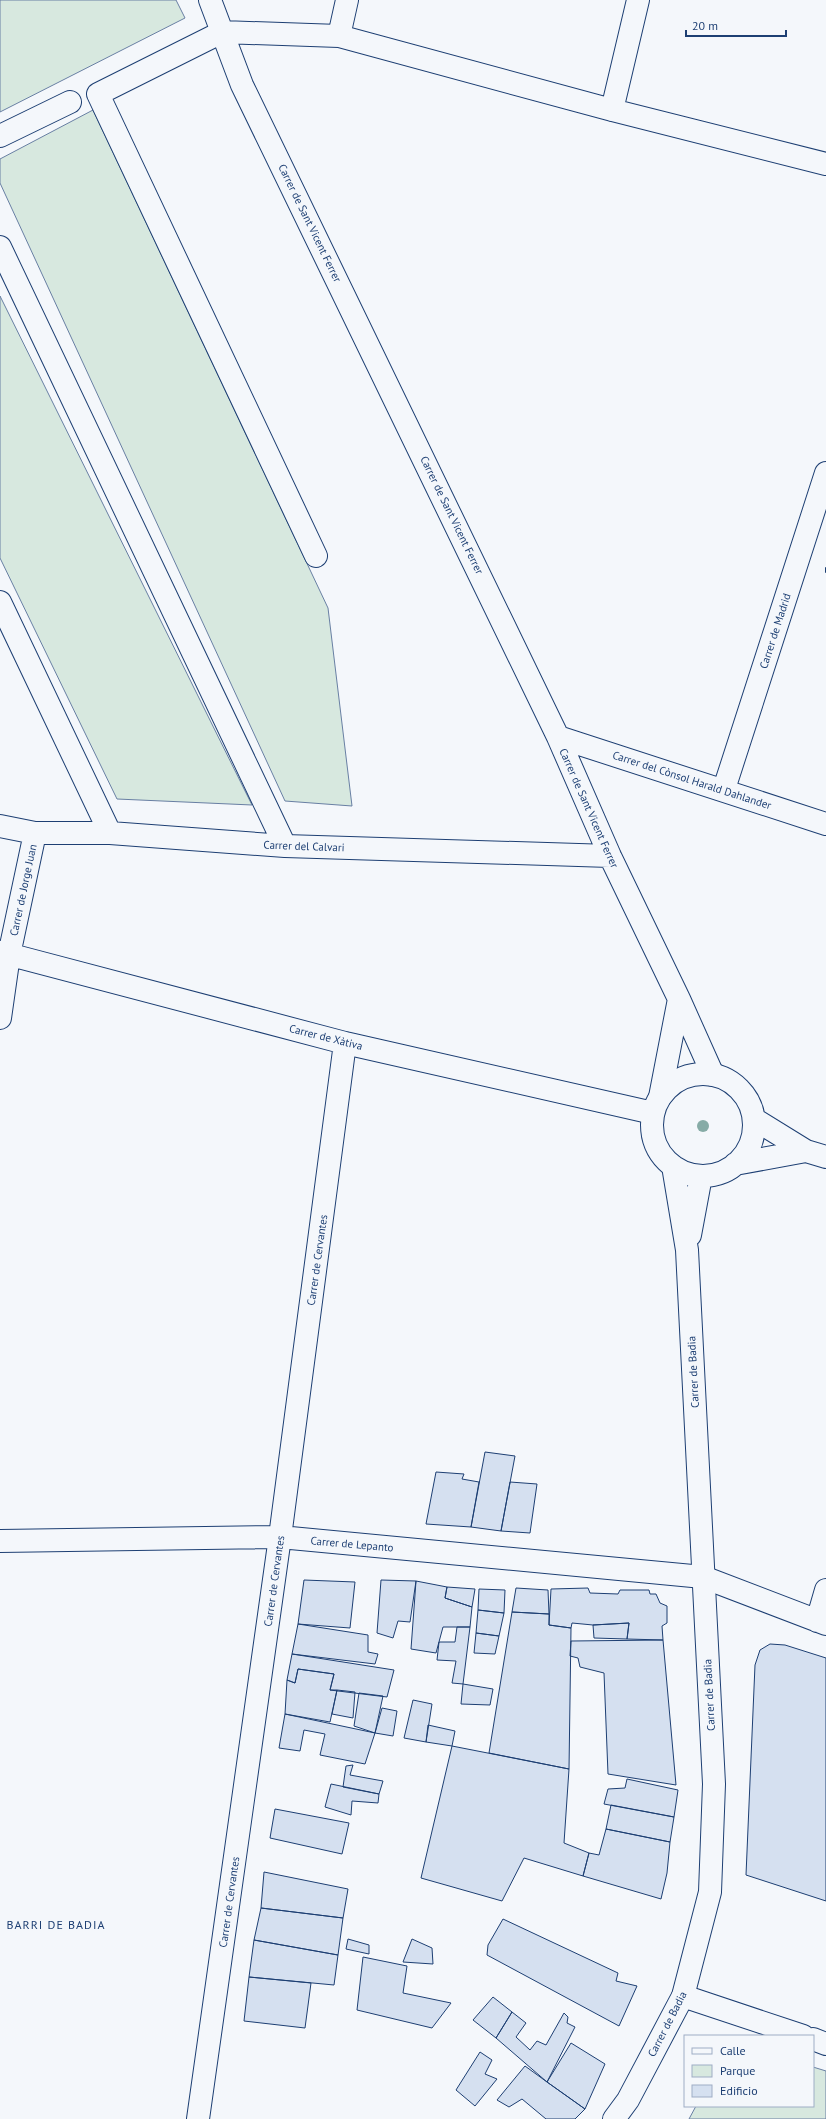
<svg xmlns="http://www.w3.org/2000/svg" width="826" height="2119" font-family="'PT Sans',sans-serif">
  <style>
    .green { fill: #d7e8df; stroke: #687fa3 }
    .building { fill: #d5e0f0; stroke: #1d3f73 }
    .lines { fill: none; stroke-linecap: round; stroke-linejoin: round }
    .street-casing { stroke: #1d3f73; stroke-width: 24 }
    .secondary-casing { stroke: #1d3f73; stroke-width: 24 }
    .street { stroke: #f4f7fb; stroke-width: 22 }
    .secondary { stroke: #f4f7fb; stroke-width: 22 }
    .wall { stroke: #1d3f73; stroke-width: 2 }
    .tree { fill: #86aba6 }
    .labels { text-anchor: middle; stroke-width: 3; stroke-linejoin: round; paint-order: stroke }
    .street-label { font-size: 11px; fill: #1d3f73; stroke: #f4f7fb }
    .neighbourhood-label { font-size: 12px; letter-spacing: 1px; fill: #1d3f73; stroke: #f4f7fb }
  </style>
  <rect width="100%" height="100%" fill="#f4f7fb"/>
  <!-- green -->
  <path class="green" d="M0 0H176L185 18 0 112Z
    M93 110 328 608 352 806 285 801 0 183V159Z
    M0 296 252 805 117 799 0 558Z
    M813 2067 826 2071V2119H689L696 2106H813Z"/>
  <!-- building -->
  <path class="building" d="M485 1452 515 1456 501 1531 471 1527Z
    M436 1472 464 1474 462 1479 479 1482 471 1527 426 1524Z
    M510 1482 537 1484 530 1533 501 1531Z
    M304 1580 355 1582 350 1628 298 1624Z
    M381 1580 416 1581 410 1622 398 1621 393 1638 377 1633Z
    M416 1581 447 1587 445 1598 472 1607 470 1627H443L436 1653 411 1649Z
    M447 1587 475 1589 472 1607 445 1598Z
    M516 1588 548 1590 549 1614 512 1612Z
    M588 1588 590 1593 618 1594 620 1590H649L650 1594H656L660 1603 667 1606V1623L662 1626 663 1640 627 1639 629 1623 593 1625 572 1623 571 1628 549 1625 551 1589Z
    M479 1589 505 1590 504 1613 478 1610Z
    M478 1610 504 1613 499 1636 476 1633Z
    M512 1612 549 1614V1625L571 1628 569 1769 489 1753Z
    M629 1623 627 1639 594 1638 593 1625Z
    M298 1624 368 1635V1652L378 1654 375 1664 292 1654Z
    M457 1627H470L463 1684 452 1683 456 1661 437 1660 439 1642H455Z
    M476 1633 499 1636 495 1654 474 1653Z
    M663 1640 676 1785 608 1774 604 1673 580 1667 578 1658 570 1656 571 1641Z
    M770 1644 785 1645 826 1658V1901L746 1875 755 1665 760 1650Z
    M292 1654 394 1670 387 1697 330 1690 334 1674 298 1669 295 1683 287 1680Z
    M298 1669 334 1674 330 1690H337L330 1722 285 1714 287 1680 295 1683Z
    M463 1684 493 1689 490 1705 461 1704Z
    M337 1690 355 1692 353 1718 332 1714Z
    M359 1693 383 1696 375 1733 354 1726Z
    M413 1700 432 1704 426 1742 404 1738Z
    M382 1708 397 1711 393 1736 375 1733Z
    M285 1714 375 1733 365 1764 320 1755 325 1734 304 1730 300 1751 279 1748Z
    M428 1725 455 1731 452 1746 426 1742Z
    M452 1746 569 1769 564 1843 589 1853 583 1876 524 1858 502 1901 421 1878Z
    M353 1765 350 1775 383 1781 379 1794 343 1787 346 1766Z
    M627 1779 678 1790 674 1817 604 1804 608 1789 625 1788Z
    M331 1784 379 1794 378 1803 352 1801 351 1815 325 1807Z
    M611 1805 674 1817 670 1842 606 1829Z
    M275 1809 349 1823 342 1854 270 1838Z
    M606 1829 670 1842 667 1873 661 1899 583 1876 589 1853 599 1855Z
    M264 1872 348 1889 343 1918 261 1908Z
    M261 1908 343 1918 338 1955 254 1940Z
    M503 1919 618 1973 616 1981 637 1986 619 2026 487 1955 488 1945Z
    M348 1939 369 1945V1954L346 1949Z
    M412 1939 432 1948 433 1964 403 1962Z
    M254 1940 338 1955 334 1985 249 1977Z
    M363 1957 407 1966 403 1993 451 2003 432 2028 357 2010Z
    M249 1977 311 1983 305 2028 244 2021Z
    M493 1997 512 2012 496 2038 473 2020Z
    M512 2012 526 2023 516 2037 530 2050 537 2041 546 2045 564 2013 568 2017 567 2023 575 2027 547 2082 496 2038Z
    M571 2043 605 2064 585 2109 547 2082Z
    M480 2052 492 2060 485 2074 497 2079 475 2106 456 2090Z
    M525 2066 547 2082 585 2109 575 2119H546L522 2099 509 2107 497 2100Z"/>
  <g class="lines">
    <!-- street casing -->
    <g class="street-casing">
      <path id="street" d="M210 0 242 85 558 737 610 856 679 999 713 1075
        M339 36 347 0
        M612 110 638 0
        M0 136 70 102
        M0 247 285 846
        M316 556 98 94 222 32 339 36 612 110 826 164
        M0 602 110 833
        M558 737 826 824
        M724 789 826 473
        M0 826 35 833H110L285 846 610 856
        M0 952 345 1043 653 1113
        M0 1018 9 955 35 833
        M660 1097 679 999
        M0 1541 280 1537 703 1577 826 1624
        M817 1621 826 1590
        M683 1996 803 2036
        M813 2039 826 2044
        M198 2119 280 1537 345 1043"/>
    </g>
    <!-- secondary casing -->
    <g class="secondary-casing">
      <path id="secondary" d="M652 1125a51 51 0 1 1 102 0a51 51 0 1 1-102 0Z
        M754 1119 806 1151 826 1157
        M735 1164 806 1151
        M690 1235 701 1176
        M614 2119 628 2100 683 1996 710 1892 714 1784 687 1250 673 1166"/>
    </g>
    <!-- street -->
    <use href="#street" class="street"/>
    <!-- secondary -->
    <use href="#secondary" class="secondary"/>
    <!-- wall -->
    <path class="wall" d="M826 568V572"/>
  </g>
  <!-- trees -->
  <circle class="tree" cx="703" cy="1126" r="6"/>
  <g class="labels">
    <!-- street labels -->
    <g class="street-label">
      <text transform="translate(310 223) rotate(64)" y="4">Carrer de Sant Vicent Ferrer</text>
      <text transform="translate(452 515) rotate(64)" y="4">Carrer de Sant Vicent Ferrer</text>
      <text transform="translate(775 631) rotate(-72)" y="4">Carrer de Madrid</text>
      <text transform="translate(692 780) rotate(18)" y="4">Carrer del Cònsol Harald Dahlander</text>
      <text transform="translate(589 808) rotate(66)" y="4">Carrer de Sant Vicent Ferrer</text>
      <text transform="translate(304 846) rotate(2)" y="4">Carrer del Calvari</text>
      <text transform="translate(23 890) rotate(-78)" y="4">Carrer de Jorge Juan</text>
      <text transform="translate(326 1037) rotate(14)" y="4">Carrer de Xàtiva</text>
      <text transform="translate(317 1260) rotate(-82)" y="4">Carrer de Cervantes</text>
      <text transform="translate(693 1372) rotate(-93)" y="4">Carrer de Badia</text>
      <text transform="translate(352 1544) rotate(5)" y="4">Carrer de Lepanto</text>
      <text transform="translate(274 1581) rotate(-82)" y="4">Carrer de Cervantes</text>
      <text transform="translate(709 1695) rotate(-93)" y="4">Carrer de Badia</text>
      <text transform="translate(229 1902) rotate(-82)" y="4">Carrer de Cervantes</text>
      <text transform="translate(667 2024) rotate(-63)" y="4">Carrer de Badia</text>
    </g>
    <!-- neighbourhood labels -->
    <g class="neighbourhood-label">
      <text x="56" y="1929">BARRI DE BADIA</text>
    </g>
  </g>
  <!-- legend -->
  <rect x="684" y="2035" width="130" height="72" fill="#f4f7fb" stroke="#9eadc5"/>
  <rect x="692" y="2048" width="20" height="6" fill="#f4f7fb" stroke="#9eadc5"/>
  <text x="720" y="2055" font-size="12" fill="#1d3f73">Calle</text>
  <rect x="692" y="2065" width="20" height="12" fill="#d7e8df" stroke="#9eadc5"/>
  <text x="720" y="2075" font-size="12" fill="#1d3f73">Parque</text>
  <rect x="692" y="2085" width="20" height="12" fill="#d5e0f0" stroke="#9eadc5"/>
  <text x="720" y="2095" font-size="12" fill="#1d3f73">Edificio</text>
  <!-- scale -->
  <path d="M686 30v6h100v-6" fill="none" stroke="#1d3f73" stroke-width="2"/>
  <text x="692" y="30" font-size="12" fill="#1d3f73" stroke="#f4f7fb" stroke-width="3" paint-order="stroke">20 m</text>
</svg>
